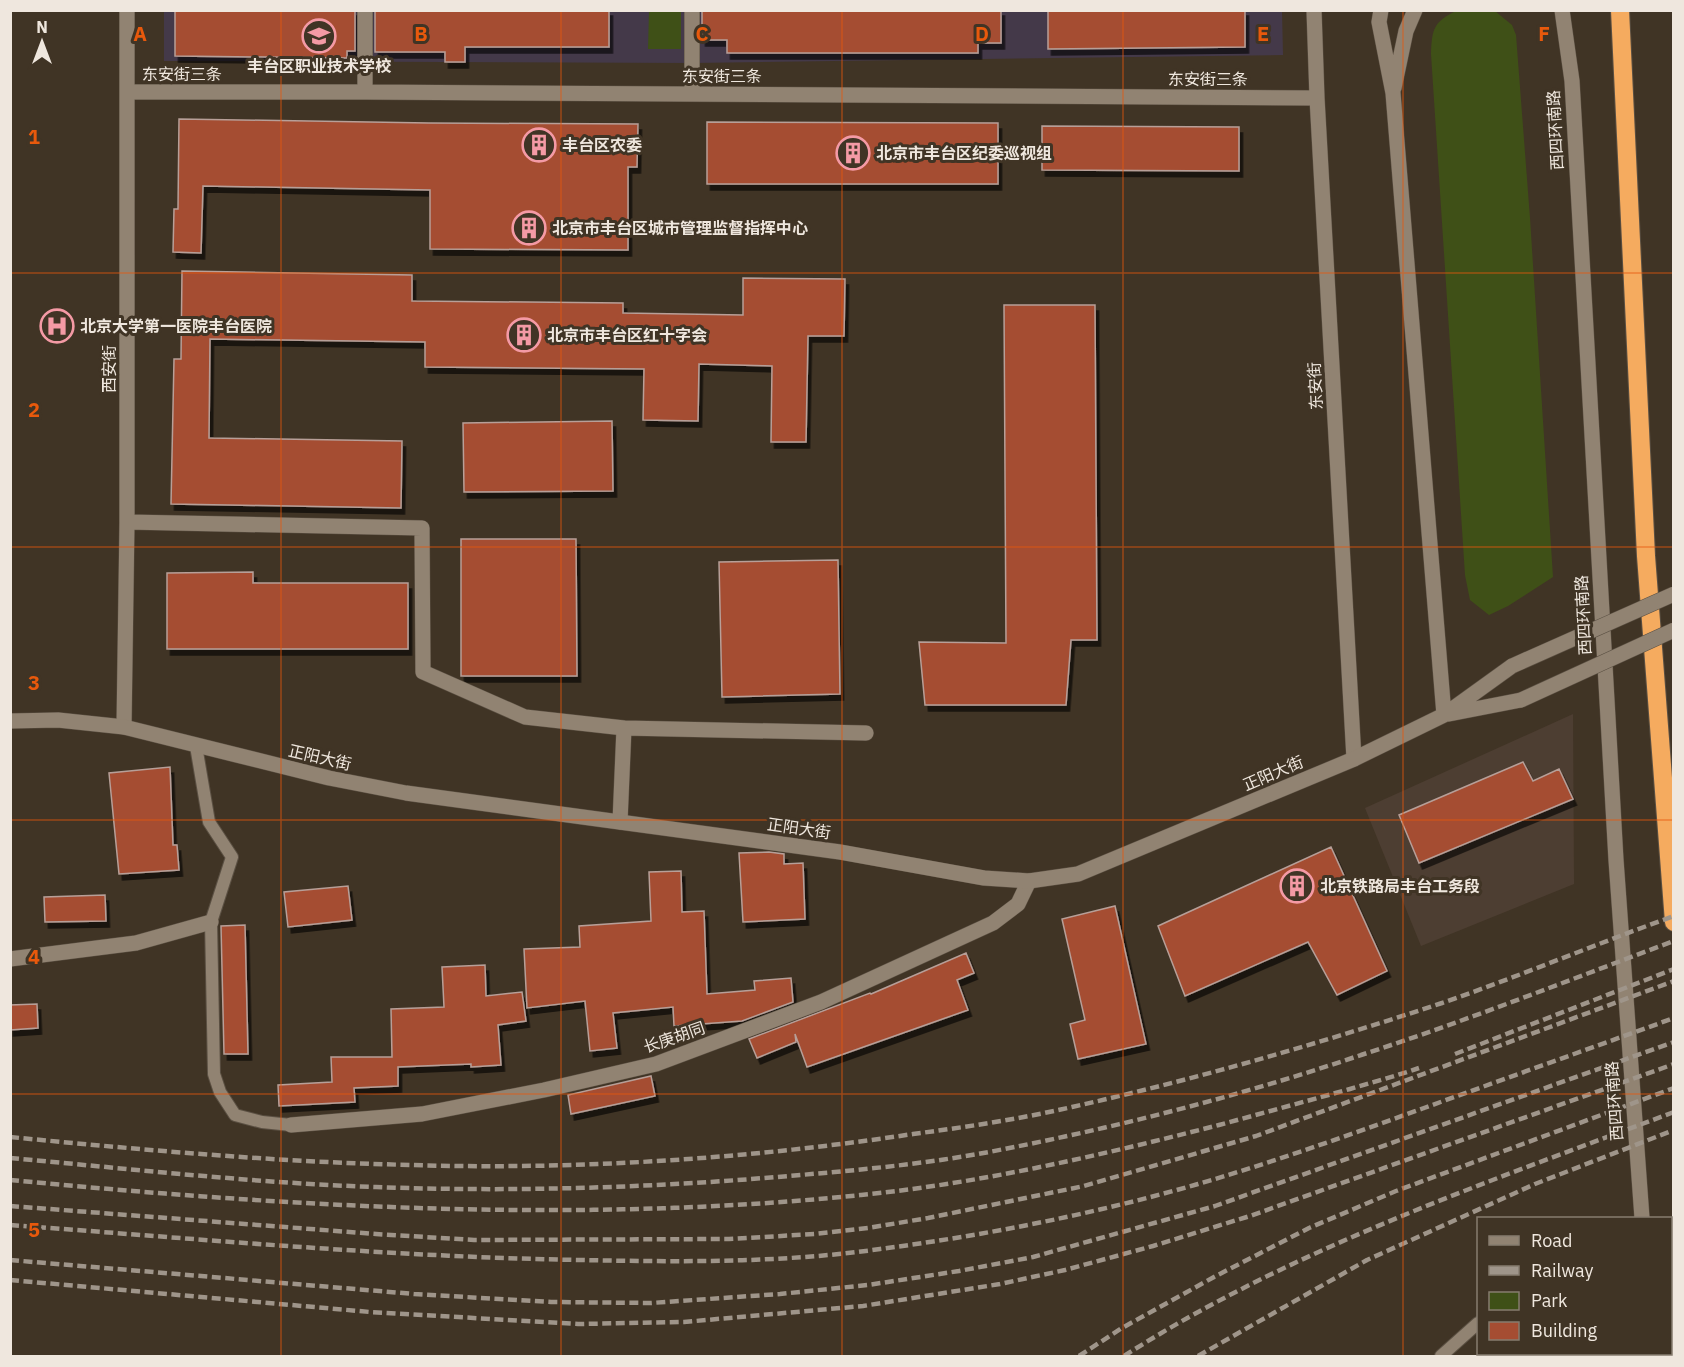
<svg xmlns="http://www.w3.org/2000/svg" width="1684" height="1367" font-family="'IBM Plex Sans','Noto Sans SC',sans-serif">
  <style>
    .industrial { fill: #4d3e32 }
    .education { fill: #443949 }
    .green { fill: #3f5017 }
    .building { fill: #a54d32; stroke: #b79f98; stroke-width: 1.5; filter: url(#shadow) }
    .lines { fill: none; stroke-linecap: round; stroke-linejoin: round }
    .lane-casing { stroke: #5b5043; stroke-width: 14 }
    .street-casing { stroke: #5b5043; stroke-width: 16 }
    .secondary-casing { stroke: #5b5043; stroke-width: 16 }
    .highway-casing { stroke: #5b5043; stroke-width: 20 }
    .lane { stroke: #918372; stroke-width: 12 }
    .street { stroke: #918372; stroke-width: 15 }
    .secondary { stroke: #918372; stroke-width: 15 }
    .highway { stroke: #f5ab5f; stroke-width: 18 }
    .rail { stroke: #9f958a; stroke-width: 4.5; stroke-dasharray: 9 4.5; stroke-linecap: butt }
    .secondary-bridge-casing { stroke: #5b5043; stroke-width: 16; stroke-linecap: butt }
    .secondary-bridge { stroke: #918372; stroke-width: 15 }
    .grid { fill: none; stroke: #e8590c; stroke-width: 1.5; stroke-opacity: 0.55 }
    .labels { text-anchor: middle; stroke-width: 6; stroke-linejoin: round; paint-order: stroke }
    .poi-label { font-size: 16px; font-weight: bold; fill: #efe7de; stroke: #403425; text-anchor: start }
    .street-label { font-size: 16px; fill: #efe7de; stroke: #403425 }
    .grid-label { font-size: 20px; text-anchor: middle; font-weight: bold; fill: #e8590c; stroke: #403425; stroke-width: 6; stroke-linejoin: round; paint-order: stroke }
  </style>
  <defs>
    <filter id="shadow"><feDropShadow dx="3.5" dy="6" stdDeviation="0" flood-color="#0009"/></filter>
  </defs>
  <rect width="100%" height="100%" fill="#403425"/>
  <!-- industrial -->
  <path class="industrial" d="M1573 714 1574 884 1421 946 1365 808Z"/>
  <!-- education -->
  <path class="education" d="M164 10 1282 11 1283 55 692 63 164 61Z"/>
  <!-- green -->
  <path class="green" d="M649 11H681V49H648Z
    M1456 11H1495L1512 25 1516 35 1530 218 1553 577 1508 606 1489 615 1470 600 1465 575 1431 54C1432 30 1433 22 1456 11Z"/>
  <!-- building -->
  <path class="building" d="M175 10H355V51H347V58L175 56Z
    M375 10H609V47H465V62H445V52H375Z
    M702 10H1001V43H978V53H727V40H702Z
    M1048 10H1245V47L1048 49Z
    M179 119 429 123 638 124 637 167H628V250L430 249V190L203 186 201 253 173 252 174 209H178Z
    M707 122 998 123V184H707Z
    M1042 126 1239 127V171L1042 170Z
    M182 271 412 275V301L623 303V313L743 315V278L845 279 844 336H808L806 442H771L772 366 699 364 698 421 643 420 644 369 425 367V342L210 339 209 438 402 441 401 508 171 504 174 359H181Z
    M1004 305H1095L1097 640H1071L1066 705H925L919 642 1006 643Z
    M612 421 613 491 464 492 463 423Z
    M461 539H576L577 676H461Z
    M838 560 840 694 722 697 719 562Z
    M253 572V583H408V649H167V573Z
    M1523 762 1533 781 1559 769 1573 799 1419 863 1399 815Z
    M170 767 173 845H177L179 870 119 874 109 773Z
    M1331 847 1387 971 1337 995 1308 942 1185 996 1158 926Z
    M769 852 784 854V864L803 863 805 919 743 922 739 853Z
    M681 871 682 912 704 911 707 994 755 990 754 981 791 978 793 1002 742 1021 674 1026 673 1007 613 1013 617 1048 590 1051 585 1001 527 1008 524 949 580 947 579 926 651 921 649 872Z
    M348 886 352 920 288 927 284 892Z
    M105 895 106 921 45 922 44 897Z
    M1115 906 1146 1044 1078 1059 1070 1024 1085 1020 1062 919Z
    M245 925 248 1054H224L221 926Z
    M966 953 974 973 957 980 968 1010 807 1067 795 1034 796 1042 757 1058 749 1039 870 993 871 994Z
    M485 965 486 996 522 992 526 1021 498 1025 501 1065 471 1067V1064L398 1067V1086L354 1088 355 1102 279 1106 278 1085 332 1082 331 1057H392L391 1009 444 1007 442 967Z
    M37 1004 38 1028 10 1030V1005Z
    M651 1076 655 1096 571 1114 568 1095Z"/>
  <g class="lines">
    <!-- lane casing -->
    <g class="lane-casing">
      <path id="lane" d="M196 746 209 822 232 857 211 922 214 1074 220 1092 235 1115 262 1122 291 1125
        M1441 1356 1478 1323"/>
    </g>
    <!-- street casing -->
    <g class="street-casing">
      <path id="street" d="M365 10V92
        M692 10V94
        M1314 10 1317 98 1354 759
        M127 92H365L1317 98
        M127 522 422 528 423 672 525 717 624 728
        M124 727 127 522V10
        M620 822 624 728 866 733
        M10 959 136 943 211 922
        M291 1125 422 1114 544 1090 656 1064 821 1002 993 923 1018 904 1029 881"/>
    </g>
    <!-- secondary casing -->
    <g class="secondary-casing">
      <path id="secondary" d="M1381 10 1379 22 1393 93 1444 715
        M1562 10 1572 81 1616 860 1642 1218
        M1394 88 1406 31 1415 10
        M1449 714 1521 700
        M10 721 58 720 124 727 329 778 406 793 840 852 984 878 1029 881 1078 874 1354 759 1444 715 1512 666
        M1651 1354V1356"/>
    </g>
    <!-- highway casing -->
    <g class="highway-casing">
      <path id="highway" d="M1620 10 1646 556 1674 922"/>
    </g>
    <!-- lane -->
    <use href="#lane" class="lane"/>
    <!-- street -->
    <use href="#street" class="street"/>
    <!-- secondary -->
    <use href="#secondary" class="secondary"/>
    <!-- highway -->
    <use href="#highway" class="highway"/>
    <!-- rail -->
    <path class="rail" d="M1455 1054 1674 969
      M10 1137C144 1150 277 1162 411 1165 578 1170 747 1159 913 1134 966 1127 1020 1119 1072 1107 1197 1079 1321 1043 1442 1003 1520 976 1596 944 1674 916
      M10 1158C132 1169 254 1183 376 1187 510 1192 644 1188 777 1177 848 1171 919 1165 989 1152 1115 1128 1240 1096 1361 1055 1466 1021 1569 980 1674 941
      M10 1180C293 1207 578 1224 861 1195 982 1183 1102 1155 1219 1125 1263 1113 1307 1101 1350 1089 1373 1082 1396 1076 1419 1068
      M10 1206 376 1234 474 1240 729 1239 815 1234 868 1228 928 1218 1084 1186 1256 1136 1674 981
      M10 1225C201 1239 391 1257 582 1260 680 1262 782 1263 880 1249 987 1235 1094 1214 1198 1184 1274 1162 1349 1135 1424 1108 1507 1078 1591 1048 1674 1018
      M10 1260 414 1294 551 1302 651 1303 780 1294 868 1285 959 1271 1033 1257 1215 1206 1674 1042
      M10 1280 370 1312 578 1324 684 1322 863 1306 1000 1284 1065 1270 1153 1246 1250 1216 1674 1064
      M1079 1356 1122 1328 1214 1277 1309 1228 1396 1191 1674 1088
      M1124 1356C1291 1249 1488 1182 1674 1112
      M1198 1356 1367 1260 1535 1184 1674 1130"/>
    <!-- secondary-bridge casing -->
    <g class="secondary-bridge-casing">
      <path id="secondary-bridge" d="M1512 666 1674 594
        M1521 700 1674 630"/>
    </g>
    <!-- secondary-bridge -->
    <use href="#secondary-bridge" class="secondary-bridge"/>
  </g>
  <!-- grid -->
  <path class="grid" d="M281 10V1356M561 10V1356M842 10V1356M1123 10V1356M1403 10V1356M10 273H1674M10 547H1674M10 820H1674M10 1094H1674"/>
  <!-- icons -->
  <defs>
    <g id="university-ring" transform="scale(1.725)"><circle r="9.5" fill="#403425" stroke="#f49aa5" stroke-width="1.5"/><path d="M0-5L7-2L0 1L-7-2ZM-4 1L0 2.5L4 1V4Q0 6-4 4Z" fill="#f49aa5"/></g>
    <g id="building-ring" transform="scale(1.725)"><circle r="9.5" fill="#403425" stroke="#f49aa5" stroke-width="1.5"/><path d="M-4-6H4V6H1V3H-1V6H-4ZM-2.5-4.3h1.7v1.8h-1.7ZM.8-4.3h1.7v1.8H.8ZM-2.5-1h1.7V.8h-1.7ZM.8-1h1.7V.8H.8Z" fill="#f49aa5"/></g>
    <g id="hospital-ring" transform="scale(1.725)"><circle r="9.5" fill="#403425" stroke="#f49aa5" stroke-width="1.5"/><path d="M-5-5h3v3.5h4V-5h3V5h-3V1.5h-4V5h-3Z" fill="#f49aa5"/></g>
  </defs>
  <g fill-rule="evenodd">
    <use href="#university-ring" x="319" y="36"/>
    <use href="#building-ring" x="539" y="145"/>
    <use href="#building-ring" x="853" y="153"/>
    <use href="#building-ring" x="529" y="228"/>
    <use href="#hospital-ring" x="57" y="326"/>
    <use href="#building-ring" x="524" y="335"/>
    <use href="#building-ring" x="1297" y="886"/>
  </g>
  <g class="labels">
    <!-- poi labels -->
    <g class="poi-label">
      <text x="319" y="72" text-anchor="middle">丰台区职业技术学校</text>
      <text x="562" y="151">丰台区农委</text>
      <text x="876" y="159">北京市丰台区纪委巡视组</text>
      <text x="552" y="234">北京市丰台区城市管理监督指挥中心</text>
      <text x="80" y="332">北京大学第一医院丰台医院</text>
      <text x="547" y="341">北京市丰台区红十字会</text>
      <text x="1320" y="892">北京铁路局丰台工务段</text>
    </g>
    <!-- street labels -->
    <g class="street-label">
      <text x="182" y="80">东安街三条</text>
      <text x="722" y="82">东安街三条</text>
      <text x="1208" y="85">东安街三条</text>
      <text transform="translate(1555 130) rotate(-93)" y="6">西四环南路</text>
      <text transform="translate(109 369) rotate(-90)" y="6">西安街</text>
      <text transform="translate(1315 386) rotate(-93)" y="6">东安街</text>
      <text transform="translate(1583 615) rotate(-93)" y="6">西四环南路</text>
      <text transform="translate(320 757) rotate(13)" y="6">正阳大街</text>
      <text transform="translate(1273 773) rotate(-23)" y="6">正阳大街</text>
      <text transform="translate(799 828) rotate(8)" y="6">正阳大街</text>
      <text transform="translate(674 1037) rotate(-19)" y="6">长庚胡同</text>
      <text transform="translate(1614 1101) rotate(-94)" y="6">西四环南路</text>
    </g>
  </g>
  <g class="grid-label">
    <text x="140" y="41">A</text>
    <text x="421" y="41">B</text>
    <text x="702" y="41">C</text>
    <text x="982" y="41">D</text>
    <text x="1263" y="41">E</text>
    <text x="1544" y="41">F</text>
    <text x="34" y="144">1</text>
    <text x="34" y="417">2</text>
    <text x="34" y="690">3</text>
    <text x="34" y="964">4</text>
    <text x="34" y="1237">5</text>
  </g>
  <!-- border -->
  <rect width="1684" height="1367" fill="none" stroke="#efe7de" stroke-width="24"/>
  <!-- legend -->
  <rect x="1477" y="1217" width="195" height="138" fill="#403425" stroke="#867c6f" stroke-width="1.5"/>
  <rect x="1489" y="1236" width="30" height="9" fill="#918372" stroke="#867c6f" stroke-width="1.5"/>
  <text x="1531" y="1247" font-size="18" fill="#efe7de">Road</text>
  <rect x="1489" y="1266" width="30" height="9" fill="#9f958a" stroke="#867c6f" stroke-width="1.5"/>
  <text x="1531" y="1277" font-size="18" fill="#efe7de">Railway</text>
  <rect x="1489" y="1292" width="30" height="18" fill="#3f5017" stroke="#867c6f" stroke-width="1.5"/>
  <text x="1531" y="1307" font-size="18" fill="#efe7de">Park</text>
  <rect x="1489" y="1322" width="30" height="18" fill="#a54d32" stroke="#867c6f" stroke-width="1.5"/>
  <text x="1531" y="1337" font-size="18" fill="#efe7de">Building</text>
  <!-- north arrow -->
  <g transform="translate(42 42)" stroke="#403425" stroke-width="4.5" paint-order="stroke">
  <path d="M0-4.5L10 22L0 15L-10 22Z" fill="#efe7de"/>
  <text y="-9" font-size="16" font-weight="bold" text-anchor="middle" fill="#efe7de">N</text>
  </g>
</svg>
